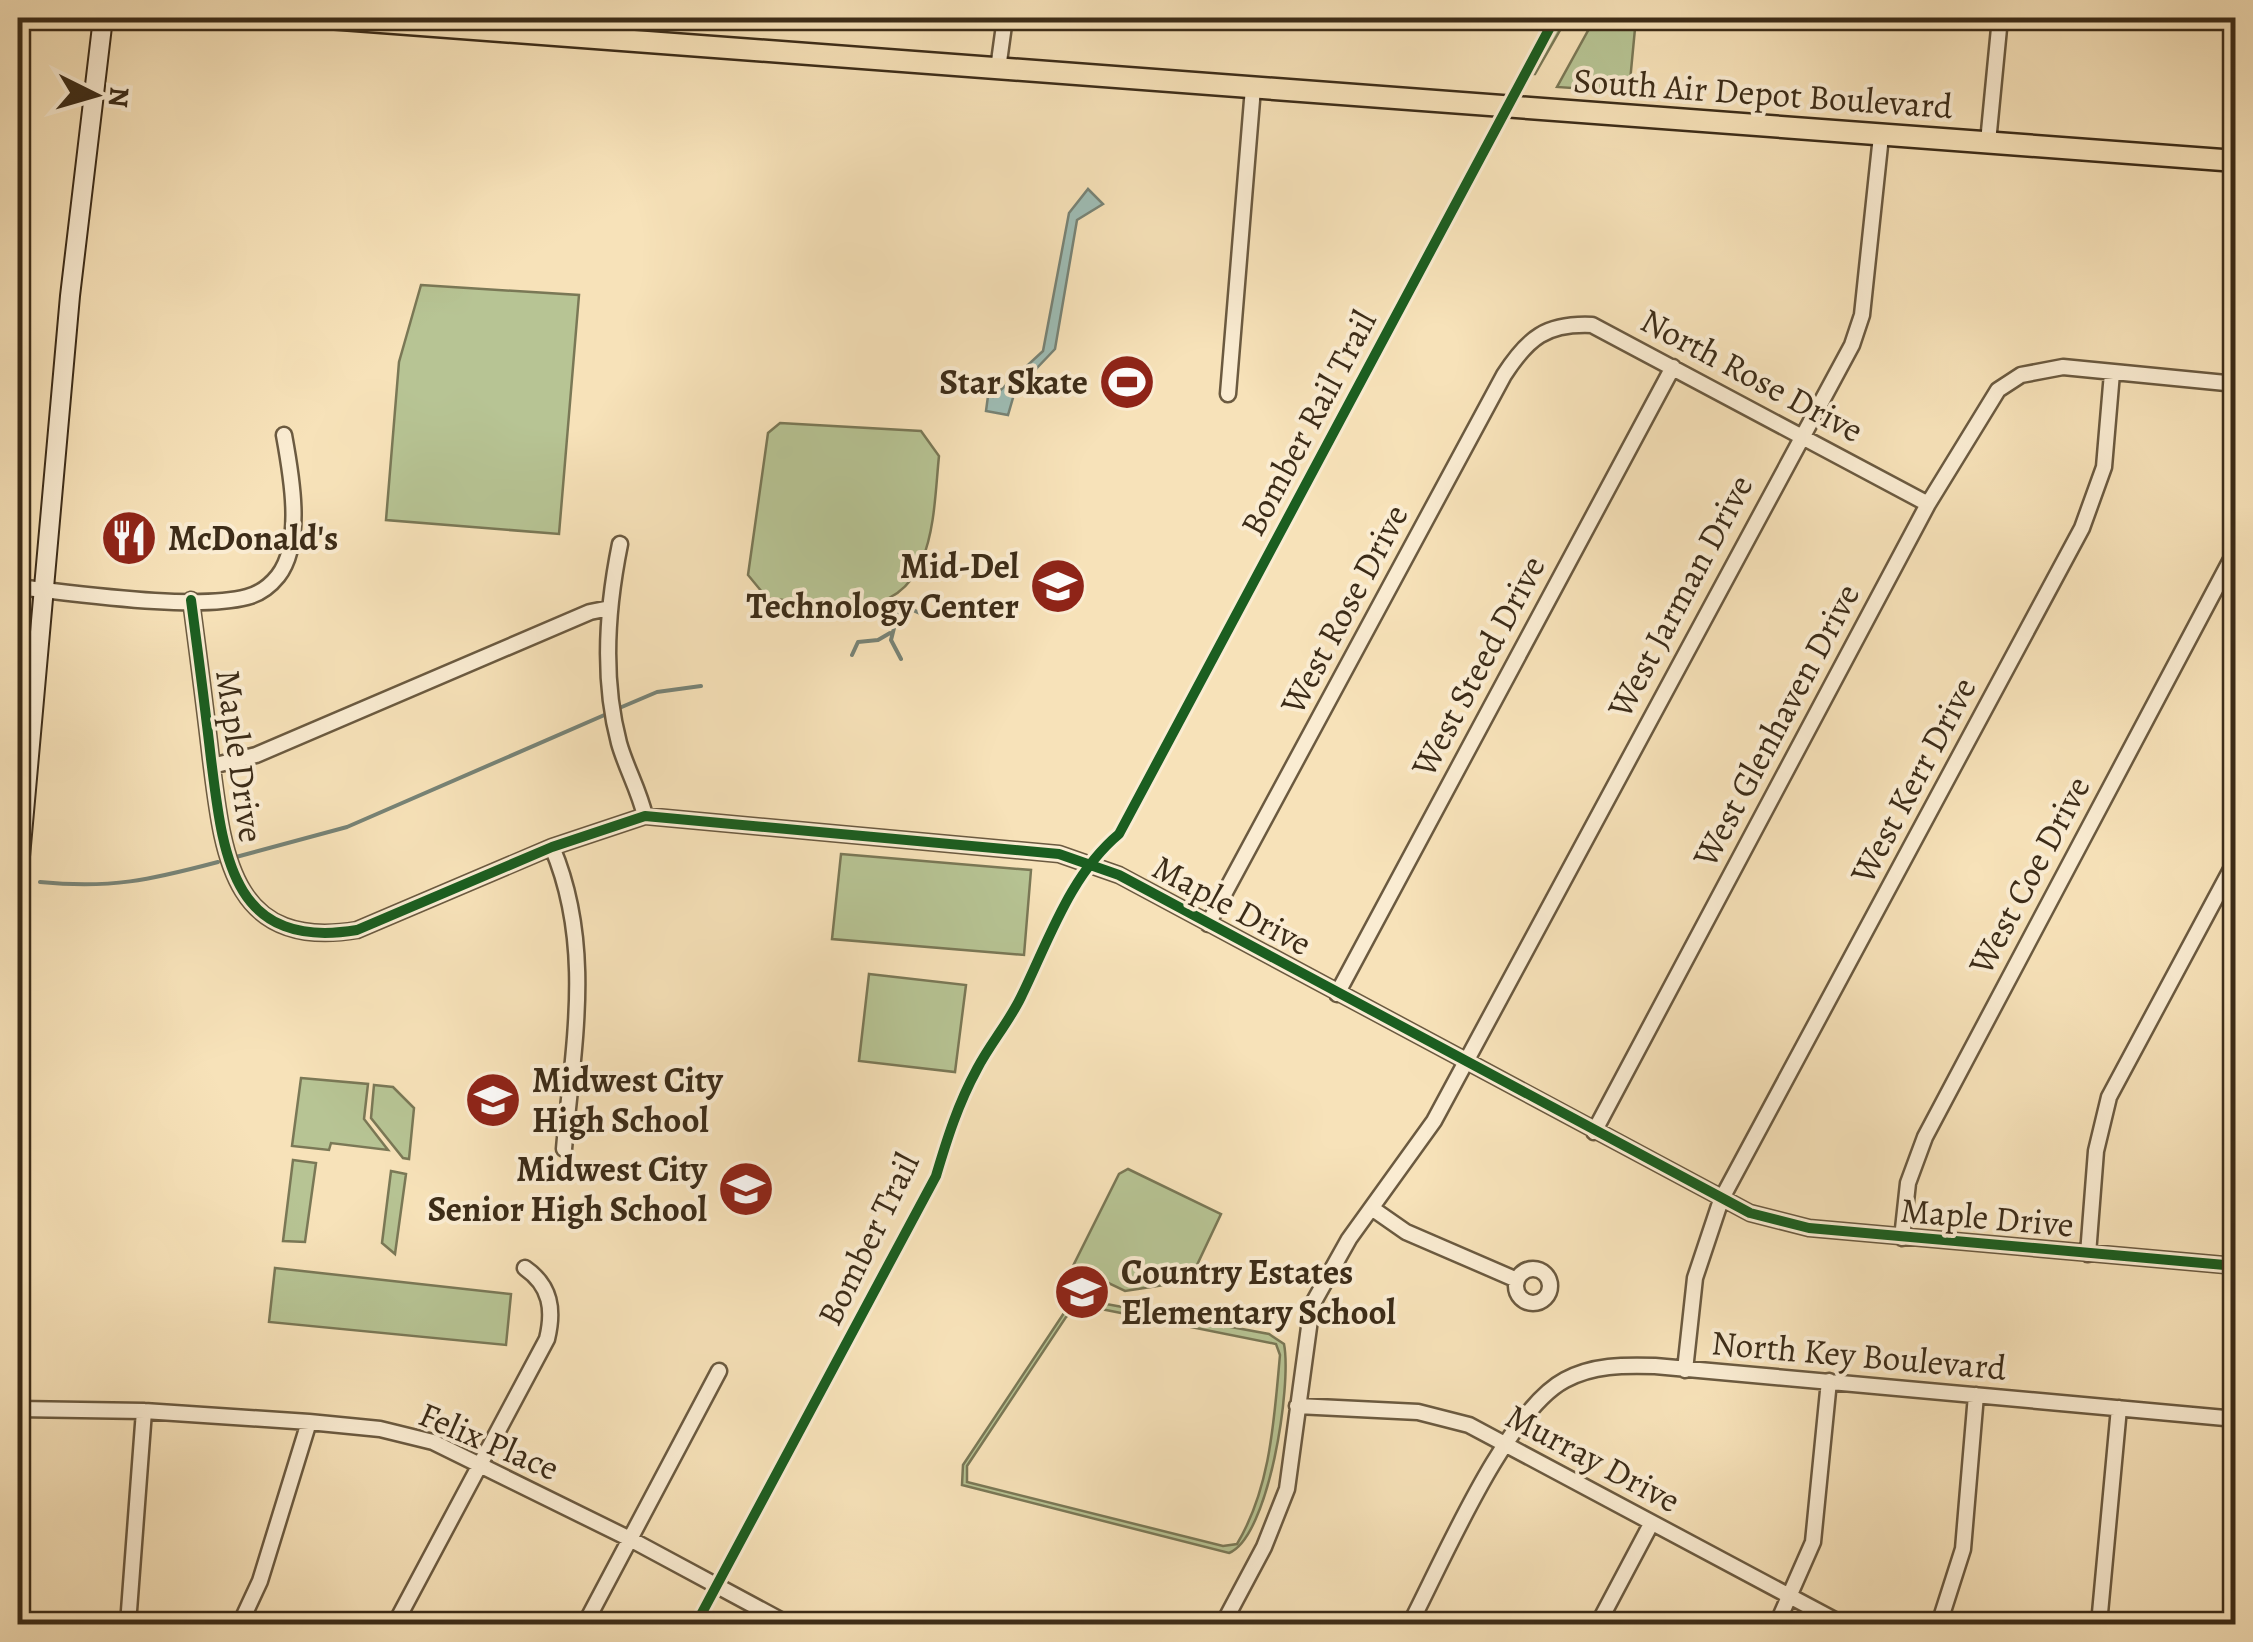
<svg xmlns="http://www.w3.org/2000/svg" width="2253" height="1642" font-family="Alegreya,serif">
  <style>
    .green { fill: #b7c494; stroke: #7a7856; stroke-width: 2.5; fill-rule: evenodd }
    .water { fill: #9ebdb5; stroke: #778376; stroke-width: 2.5 }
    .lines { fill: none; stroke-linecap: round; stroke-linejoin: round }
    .stream { stroke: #778376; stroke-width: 4 }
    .street-casing { stroke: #6b5a40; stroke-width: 19 }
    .secondary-casing { stroke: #3c2c18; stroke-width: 22 }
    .primary-casing { stroke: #3c2c18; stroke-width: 25 }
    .street { stroke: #faecd2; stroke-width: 14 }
    .secondary { stroke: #faecd2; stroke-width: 18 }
    .primary { stroke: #f7e2b9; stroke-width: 20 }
    .cycleway-casing { stroke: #faecd2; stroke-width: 16 }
    .cycleway { stroke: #1b5e20; stroke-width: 10 }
    .labels { text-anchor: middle; stroke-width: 8; stroke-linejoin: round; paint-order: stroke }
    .street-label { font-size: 35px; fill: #3c2c18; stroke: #faecd2 }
    .poi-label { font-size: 35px; font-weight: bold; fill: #3c2c18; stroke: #faecd2; text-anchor: end }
  </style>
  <rect width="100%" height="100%" fill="#f7e2b9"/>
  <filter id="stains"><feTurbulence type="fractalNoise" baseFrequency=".002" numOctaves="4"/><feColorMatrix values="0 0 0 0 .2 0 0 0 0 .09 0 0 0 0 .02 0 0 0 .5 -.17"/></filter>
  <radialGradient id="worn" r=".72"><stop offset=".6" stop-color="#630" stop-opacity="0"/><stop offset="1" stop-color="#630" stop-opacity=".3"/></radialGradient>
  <!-- green -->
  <path class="green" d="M1549 18H1567L1535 74H1530Z
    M1595 18H1636L1629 92 1557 87Z
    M421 285 579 295 559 534 386 520 399 362Z
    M780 423 921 431 939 456C933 513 936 600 860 606 831 609 796 601 767 598L748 575 768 433Z
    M841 854 1031 870 1024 955 832 939Z
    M869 974 966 985 955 1072 859 1061Z
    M301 1078 368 1084 364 1119 388 1150 331 1143 329 1150 292 1146Z
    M374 1085 393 1087 414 1108 409 1159 403 1158 371 1118Z
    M293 1160 316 1163 305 1242 283 1241Z
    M1128 1169 1221 1214 1196 1267 1164 1285 1125 1291 1073 1266 1119 1174Z
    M391 1171 406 1174 395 1254 382 1243Z
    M275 1268 511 1294 506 1345 269 1322Z
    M1079 1299 1269 1334 1284 1344C1292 1385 1269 1537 1229 1553L962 1485 963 1465 1068 1307ZM1081 1305 1276 1344 1280 1355C1274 1419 1271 1487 1237 1544L1223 1546 967 1482V1466L1066 1317Z"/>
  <!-- water -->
  <path class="water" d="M1088 189 1103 204 1077 220 1055 349 1015 391 1008 415 986 411 988 396 993 397 1043 351 1069 213Z"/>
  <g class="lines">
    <!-- stream -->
    <path class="stream" d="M852 655 858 642 878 640 890 633
      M901 659 891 640 897 616 906 607 929 617
      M617 709 657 692 701 686
      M236 857 347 827 609 713
      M40 882C111 889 150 880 218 862"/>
    <!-- street casing -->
    <g class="street-casing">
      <path id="street" d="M998 69 1005 18
        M1988 142 2000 18
        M1228 394 1253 88
        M620 544C607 608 602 679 619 743 626 768 639 790 645 816
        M18 587C75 593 193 611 247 597 259 594 270 586 278 576 304 543 291 473 284 435
        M191 600C198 653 205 706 211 759 223 854 231 951 357 930L552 847 645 816 1059 854 1119 875 1750 1213 1809 1228 2236 1266
        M212 766 256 755 590 612 610 608
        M552 847C594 946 573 1046 564 1149
        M1208 924 1504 375C1528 338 1546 323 1592 325L1928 504
        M1337 994 1673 367
        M1594 1132 1928 504 1998 390 2021 375 2063 367 2236 384
        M1373 1209 1406 1232 1517 1280
        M1902 1238 1908 1183 1925 1137 2236 550
        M2088 1254 2096 1151 2109 1097 2236 860
        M1516 1286a17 17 0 1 1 34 0a17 17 0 1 1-34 0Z
        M1685 1370 1695 1278 1721 1200 2082 528 2104 467 2112 373
        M1297 1406 1418 1412 1469 1425 1842 1624
        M18 1409 144 1411 309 1422 380 1429 433 1442 630 1539 788 1624
        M128 1624 144 1411
        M240 1624 260 1581 309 1422
        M395 1624 547 1339C554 1310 551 1286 525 1268
        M585 1624 719 1371
        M1223 1624 1264 1547 1287 1489 1312 1305 1349 1239 1434 1121 1852 345 1862 315 1881 136
        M1410 1624C1442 1563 1506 1411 1565 1380 1593 1365 1623 1365 1655 1366L2236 1419
        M1598 1624 1651 1524
        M1777 1624 1813 1542 1829 1381
        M1939 1624 1963 1549 1976 1395
        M2099 1624 2119 1408"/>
    </g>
    <!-- secondary casing -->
    <g class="secondary-casing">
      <path id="secondary" d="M18 879 70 296 103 18"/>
    </g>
    <!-- primary casing -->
    <g class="primary-casing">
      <path id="primary" d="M328 18 2236 161"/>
    </g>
    <!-- street -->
    <use href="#street" class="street"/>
    <!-- secondary -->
    <use href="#secondary" class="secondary"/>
    <!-- primary -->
    <use href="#primary" class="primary"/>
    <!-- cycleway casing -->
    <g class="cycleway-casing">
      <path id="cycleway" d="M191 600C198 653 205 706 211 759 223 854 231 951 357 930L552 847 645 816 1059 854 1119 875 1750 1213 1809 1228 2236 1266
        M696 1624 936 1176C947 1139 958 1104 977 1069 990 1044 1009 1022 1021 997 1049 940 1070 875 1119 834L1555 18"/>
    </g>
    <!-- cycleway -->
    <use href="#cycleway" class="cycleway"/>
  </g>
  <!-- icons -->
  <defs>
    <g id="stadium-disc" transform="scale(2.875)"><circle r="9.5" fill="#8f2418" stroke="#faecd2"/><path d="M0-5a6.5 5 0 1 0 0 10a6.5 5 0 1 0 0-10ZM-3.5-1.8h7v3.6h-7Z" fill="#fff"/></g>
    <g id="restaurant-disc" transform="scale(2.875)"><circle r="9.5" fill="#8f2418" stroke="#faecd2"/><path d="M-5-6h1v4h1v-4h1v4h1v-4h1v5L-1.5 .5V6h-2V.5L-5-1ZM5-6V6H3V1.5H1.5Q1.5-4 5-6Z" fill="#fff"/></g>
    <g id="school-disc" transform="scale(2.875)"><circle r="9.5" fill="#8f2418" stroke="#faecd2"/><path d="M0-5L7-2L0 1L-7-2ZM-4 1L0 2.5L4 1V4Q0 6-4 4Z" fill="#fff"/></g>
  </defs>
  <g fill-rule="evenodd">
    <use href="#stadium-disc" x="1127" y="382"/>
    <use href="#restaurant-disc" x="129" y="538"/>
    <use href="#school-disc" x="1058" y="586"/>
    <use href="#school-disc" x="493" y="1100"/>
    <use href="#school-disc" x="746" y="1189"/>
    <use href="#school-disc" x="1082" y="1292"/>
  </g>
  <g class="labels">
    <!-- street labels -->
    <g class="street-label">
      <text transform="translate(1763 93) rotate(4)" y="12">South Air Depot Boulevard</text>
      <text transform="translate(1752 375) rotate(28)" y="12">North Rose Drive</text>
      <text transform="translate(1308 423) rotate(-62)" y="12">Bomber Rail Trail</text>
      <text transform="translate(1680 596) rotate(-62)" y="12">West Jarman Drive</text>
      <text transform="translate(1344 609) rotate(-62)" y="12">West Rose Drive</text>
      <text transform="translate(1478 666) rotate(-62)" y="12">West Steed Drive</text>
      <text transform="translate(1776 725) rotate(-62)" y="12">West Glenhaven Drive</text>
      <text transform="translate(240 756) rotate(82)" y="12">Maple Drive</text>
      <text transform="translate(1913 780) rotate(-62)" y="12">West Kerr Drive</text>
      <text transform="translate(2029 875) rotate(-62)" y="12">West Coe Drive</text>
      <text transform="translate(1232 905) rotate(28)" y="12">Maple Drive</text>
      <text transform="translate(1987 1217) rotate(5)" y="12">Maple Drive</text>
      <text transform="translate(868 1239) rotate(-64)" y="12">Bomber Trail</text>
      <text transform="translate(1859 1355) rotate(5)" y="12">North Key Boulevard</text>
      <text transform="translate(489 1441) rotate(23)" y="12">Felix Place</text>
      <text transform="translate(1593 1458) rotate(28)" y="12">Murray Drive</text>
    </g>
    <!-- poi labels -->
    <g class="poi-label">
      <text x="1088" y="394">Star Skate</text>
      <text x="168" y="550" text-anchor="start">McDonald's</text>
      <text x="1019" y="578">Mid-Del<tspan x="1019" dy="40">Technology Center</tspan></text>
      <text x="532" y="1092" text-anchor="start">Midwest City<tspan x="532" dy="40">High School</tspan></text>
      <text x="707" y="1181">Midwest City<tspan x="707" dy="40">Senior High School</tspan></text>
      <text x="1121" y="1284" text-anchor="start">Country Estates<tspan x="1121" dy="40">Elementary School</tspan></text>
    </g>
  </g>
  <!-- margin -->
  <rect width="2253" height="1642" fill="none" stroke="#f7e2b9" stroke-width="60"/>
  <rect x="20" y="20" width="2213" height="1602" fill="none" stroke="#3c2c18" stroke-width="5"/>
  <rect x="30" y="30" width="2193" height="1582" fill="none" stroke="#3c2c18" stroke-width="2.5"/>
  <!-- north arrow -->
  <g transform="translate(95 95) rotate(95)" stroke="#faecd2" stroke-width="8" paint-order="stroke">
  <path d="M0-8L18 38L0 25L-18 38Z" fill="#3c2c18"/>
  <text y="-15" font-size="28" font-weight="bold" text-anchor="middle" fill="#3c2c18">N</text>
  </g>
  <rect width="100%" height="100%" filter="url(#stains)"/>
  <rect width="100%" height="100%" fill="url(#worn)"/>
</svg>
